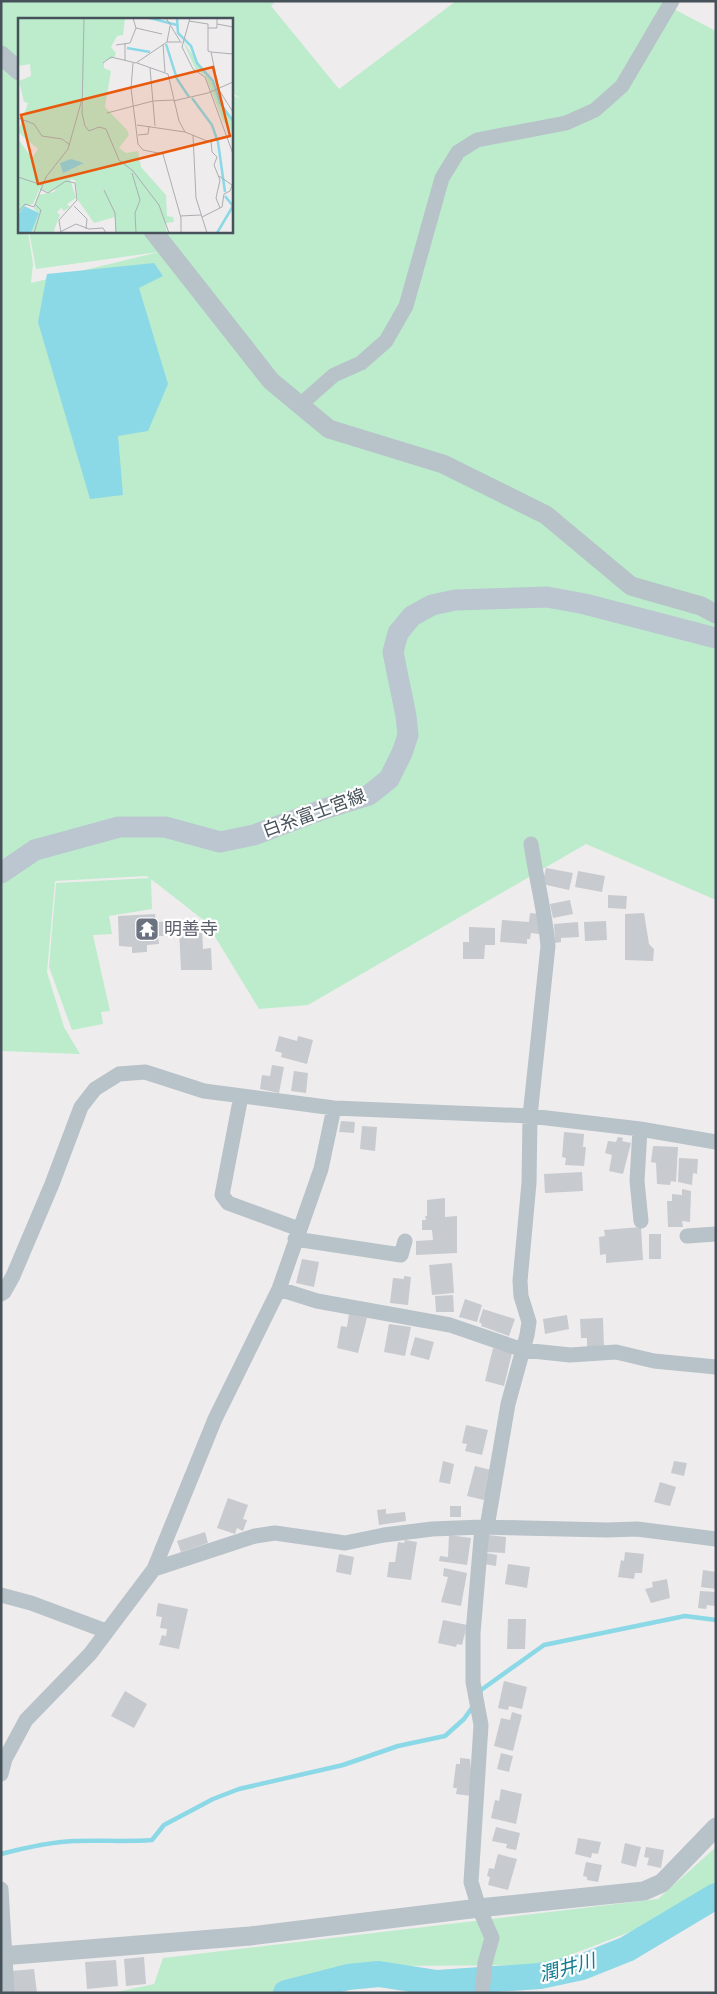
<svg xmlns="http://www.w3.org/2000/svg" width="717" height="1994" font-family="Jost,'Noto Sans JP',sans-serif">
  <style>
    .green { fill: #bceccc }
    .water { fill: #8bd8e6 }
    .lines { fill: none; stroke-linecap: round; stroke-linejoin: round }
    .stream { stroke: #8bd8e6; stroke-width: 4.5 }
    .river { stroke: #8bd8e6; stroke-width: 26 }
    .building { fill: #c7cacf }
    .minor { stroke: #b8c2c9; stroke-width: 15 }
    .tertiary { stroke: #b8c2c9; stroke-width: 19 }
    .secondary { stroke: #bbc6d0; stroke-width: 21 }
    .labels { text-anchor: middle; stroke-width: 4.5; stroke-linejoin: round; paint-order: stroke }
    .street-label { font-size: 18px; fill: #465159; stroke: #fff }
    .worship-label { font-size: 18px; fill: #5b616d; stroke: #fff; text-anchor: start }
    .water-label { font-size: 19px; font-style: italic; fill: #137c90; stroke: #fff }
    .inset-river { fill: none; stroke: #8bd8e6; stroke-width: 2.5 }
    .inset-road { fill: none; stroke: #abaeb2; stroke-width: 1 }
    .view { fill: #e8590c; fill-opacity: 0.15; stroke: #e8590c; stroke-width: 2.5 }
    .inset-edge { fill: none; stroke: #465159; stroke-width: 2.5 }
  </style>
  <rect width="100%" height="100%" fill="#efeced"/>
  <!-- green -->
  <path class="green" d="M1 1H276L271 6 339 89 456 1H663L666 5 716 31V900L586 844 308 1005 259 1009 206 922 151 879 152 909 109 916 112 934 93 935 110 1011 101 1012 103 1024 72 1030 49 967 56 883 150 878 146 876 55 881 47 972 64 1027 80 1054 1 1051V56L19 71V231H28L33 264 31 283 159 252 36 269 29 231H231V95L241 98 231 93V19H19V59L1 44Z
    M716 1847V1899L544 1965 382 1966 291 1993H112L154 1984 163 1958 658 1899Z"/>
  <!-- water -->
  <path class="water" d="M154 263 163 276 139 288 168 384 148 431 118 436 123 495 90 499 38 322 47 274Z"/>
  <g class="lines">
    <!-- stream -->
    <path class="stream" d="M480 1694 481 1690 544 1645 685 1616 716 1620
      M1 1854C24 1848 50 1842 74 1841 100 1840 126 1842 152 1840L164 1825 213 1799 239 1789 343 1765 398 1746 445 1736 464 1719 474 1705"/>
    <!-- river -->
    <path class="river" d="M286 1993 348 1977 379 1974 437 1983 540 1976 582 1967 627 1949 716 1896"/>
  </g>
  <!-- building -->
  <path class="building" d="M546 868 573 873 569 890 542 884Z
    M578 871 605 876 602 892 575 887Z
    M608 895 627 896 626 909 608 908Z
    M570 900 573 914 553 918 550 904Z
    M530 913 540 914 539 934 531 933 530 939H527V944L500 942 502 920 529 922Z
    M644 913 649 944 654 949 653 961 625 960V914Z
    M155 914 156 922 176 921V936H158L159 944 147 945V952L132 953V947L119 946 118 916Z
    M606 921 607 940 585 941 584 922Z
    M578 922 579 937 561 938V942L555 943 554 924Z
    M469 927 495 928V945H485L484 959H463V942H469Z
    M202 928 203 949 211 948 212 970H181L179 930Z
    M279 1036 297 1041 298 1036 313 1040 307 1064 281 1057 282 1053 275 1051Z
    M272 1065 284 1067 279 1093 260 1089 262 1075 270 1076Z
    M294 1071 308 1073 306 1093 291 1091Z
    M341 1121 355 1122 354 1133 339 1132Z
    M362 1126 377 1127 375 1151 360 1149Z
    M564 1132 584 1134 583 1147H586L584 1166 565 1165 566 1158 562 1157Z
    M618 1137 623 1138 622 1141 631 1143 623 1174 609 1171 612 1155 605 1153 608 1141 616 1142Z
    M653 1146 678 1147 676 1182 671 1181 670 1185 657 1184 656 1163 651 1162Z
    M679 1158 698 1159 697 1174 693 1173 692 1185 678 1182Z
    M582 1172 583 1191 545 1193 544 1174Z
    M682 1189 691 1191 690 1222 682 1221 683 1227H668L667 1201H672V1194L682 1195Z
    M445 1198V1217L457 1216V1253L416 1255V1241L433 1240 432 1230H422V1220H426L425 1216H427V1200Z
    M641 1227 643 1260 606 1263V1254L600 1255 599 1237 605 1236 604 1230Z
    M649 1234H661V1259H649Z
    M302 1259 319 1262 314 1287 296 1283Z
    M452 1263 454 1293 432 1295 429 1265Z
    M404 1276 411 1277 408 1305 390 1303 393 1278 404 1279Z
    M453 1295 454 1312H436L435 1296Z
    M465 1299 482 1305 477 1322 459 1317Z
    M483 1309 515 1319 509 1336 481 1326 482 1324 479 1322Z
    M349 1314 367 1318 358 1353 337 1348 341 1326 347 1327Z
    M567 1315 569 1329 545 1334 543 1319Z
    M603 1318 604 1348 587 1349V1338H581L580 1319Z
    M389 1324 411 1327 405 1356 384 1352Z
    M415 1337 434 1342 429 1360 410 1355Z
    M493 1348 512 1353 504 1386 485 1381Z
    M466 1425 488 1430 482 1455 465 1451 467 1444 462 1443Z
    M443 1461 454 1464 450 1484 439 1482Z
    M674 1461 687 1463 684 1476 671 1473Z
    M475 1466 491 1470 484 1500 467 1496Z
    M660 1482 676 1487 670 1506 654 1502Z
    M228 1498 248 1505 243 1519 247 1520 243 1531 237 1528 235 1534 217 1528Z
    M450 1506H461V1517H450Z
    M386 1509V1514L405 1512 406 1521 379 1525 377 1510Z
    M205 1532 208 1543 181 1552 177 1541Z
    M449 1535 471 1538 467 1565 439 1561 440 1556 448 1557Z
    M488 1535 506 1537 505 1553 487 1552Z
    M405 1540 417 1542 411 1580 387 1577 389 1562H395L398 1542 404 1543Z
    M625 1552 644 1554 642 1573H635L634 1579 618 1577 621 1560 624 1561Z
    M486 1553 497 1555 496 1566 484 1564Z
    M339 1554 354 1557 351 1575 336 1572Z
    M508 1564 530 1567 527 1588 505 1584Z
    M444 1568 467 1573 461 1606 441 1602 448 1577 443 1576Z
    M703 1570 716 1572V1589L701 1587Z
    M667 1579 670 1598 651 1603 645 1589 653 1587 652 1582Z
    M700 1591 716 1592V1606L707 1605 706 1609 698 1608Z
    M158 1603 188 1609 179 1649 159 1645 162 1635 166 1636 167 1629 160 1628 162 1617 156 1616Z
    M508 1619H526L525 1649H507Z
    M443 1620 467 1625 462 1645 457 1644 456 1647 438 1643Z
    M504 1681 527 1687 522 1709 509 1706 508 1710 498 1708Z
    M125 1691 147 1704 134 1728 111 1716Z
    M512 1712 522 1715 513 1751 494 1746 501 1718 510 1720Z
    M501 1753 513 1756 509 1772 497 1769Z
    M460 1758 470 1759 471 1770 474 1771 471 1796 456 1794 457 1788H453L456 1764H460Z
    M501 1789 522 1794 516 1824 491 1818 495 1800 499 1801Z
    M496 1827 520 1833 516 1850 506 1848 507 1844 492 1841Z
    M578 1838 601 1842 598 1854 592 1853 591 1858 575 1854Z
    M625 1843 641 1847 636 1867 621 1863Z
    M646 1847 664 1850 661 1868 647 1865 649 1858 644 1857Z
    M498 1854 517 1859 508 1890 488 1885 490 1877 487 1876 489 1868 494 1869Z
    M586 1862 602 1865 598 1882 587 1880V1877L583 1876Z
    M144 1957 146 1984 126 1986 124 1959Z
    M116 1960 118 1986 87 1989 85 1962Z
    M34 1969 37 1993H13L11 1971Z"/>
  <g class="lines">
    <!-- minor -->
    <path class="minor" d="M300 405 334 375 361 363 386 341 406 306 442 178 458 152 477 140 566 123 595 110 622 86 672 1
      M241 1096 222 1195 228 1203 299 1229
      M640 1129 637 1181 641 1221
      M687 1236 716 1234
      M295 1239 401 1255 405 1241
      M279 1289 317 1301 450 1325 523 1350 570 1355 616 1352 654 1361 716 1367
      M1 1294 4 1292 13 1276 52 1184 81 1107 95 1089 119 1074 145 1072 204 1091 334 1108 530 1116 640 1129 716 1142
      M487 1527 508 1404 527 1335 529 1322 521 1296 520 1281 529 1183 530 1116 548 946C545 911 536 878 531 844
      M154 1569 215 1419 279 1289 321 1169 334 1108
      M1 1595 31 1603 106 1631
      M1 1774 5 1759 26 1720 90 1654 154 1569 255 1536 275 1533 345 1543 384 1535 432 1529 482 1527 607 1530 637 1529 716 1539
      M1 1889 7 1993
      M482 1993 485 1963 492 1938 479 1908 471 1882 481 1725 473 1682V1633L482 1527"/>
    <!-- tertiary -->
    <path class="tertiary" d="M1 55 19 71
      M153 231 271 381 329 429 443 464 546 515 631 586 701 606 716 614
      M1 1956 250 1936 479 1908 644 1891 662 1883 716 1827"/>
    <!-- secondary -->
    <path class="secondary" d="M1 873 35 850 119 827H165L220 842 254 835 324 809 369 795 389 779 402 753 408 735 406 716 393 652 398 633 412 616 432 605 455 600 547 597 585 604 716 638"/>
  </g>
  <!-- icons -->
  <defs>
    <g id="temple-square" transform="scale(1.25)"><rect x="-9" y="-9" width="18" height="18" rx="4" fill="#6b7280" stroke="#fff"/><path d="M0-6L5-2H3V0L6.5 2.5H4V6H1.5V3h-3V6H-4V2.5H-6.5L-3 0V-2H-5Z" fill="#fff"/></g>
  </defs>
  <g fill-rule="evenodd">
    <use href="#temple-square" x="147" y="929"/>
  </g>
  <g class="labels">
    <!-- street labels -->
    <g class="street-label">
      <text transform="translate(314 813) rotate(-20)" y="6">白糸富士宮線</text>
    </g>
    <!-- worship labels -->
    <g class="worship-label">
      <text x="164" y="935">明善寺</text>
    </g>
    <!-- water labels -->
    <g class="water-label">
      <text transform="translate(567 1967) rotate(-15)" y="7">潤井川</text>
    </g>
  </g>
  <!-- overview -->
  <g transform="translate(18 18)">
    <rect width="215" height="215" fill="#efeced"/>
    <path d="M0 0H107L105 17 99 18 93 29 98 35 96 40 86 43V50L93 53 87 89 109 112 111 117 101 130 108 135 120 133 123 149 148 177 149 198 155 199 156 204 147 205 149 215H97V199L76 205 60 182 57 162 52 161 58 180 49 186 52 189 46 193 43 190 39 194 42 197 35 215H13L21 195 16 191 20 177 36 174 38 170 31 174 22 171 26 161 15 186 6 188 0 197V121L14 140 20 131 0 114 10 85 6 84 1 63 13 58 12 46 0 48ZM165 23 196 67 200 82 215 105V116L205 103 187 57 177 50Z" fill="#bceccc"/>
    <path d="M53 141 66 145 45 155 42 145ZM6 188 21 195 13 215H0V197Z" fill="#8bd8e6"/>
    <path class="inset-river" d="M132 0 159 7M159 0 160 15 173 28 179 45 195 63 202 85 215 103M148 26 159 61 171 79M109 30 132 34M174 80 194 107 200 124 207 174M199 215 215 188 207 178"/>
    <path class="inset-road" d="M66 0 64 95 67 108 71 113 81 109 88 111 101 142 115 153 141 187 151 215M148 0 162 23M172 0 164 29 175 51 187 59 215 136M171 3 190 6V33L193 34M199 6 215 9M118 10 144 16M190 10H199V0M149 24 152 8M107 25V43M145 26 147 54M98 27 112 25 118 10 115 0M215 36 193 34 201 72 215 94M85 45 93 39 118 45 149 24H164M115 45 113 70 120 126 125 132 145 136 163 200V215M119 45 150 56 161 103 167 114 189 123 214 117M132 50 137 108M155 83 190 75 215 64M89 95 135 83 155 82M0 100 16 106 24 118 44 121 52 127M119 107 167 114M120 117 130 116 131 108M175 117 178 180 189 215M193 123 194 134 199 139 196 147 202 162 198 180 202 190M114 155 122 182 117 195 118 215M201 158 214 167M0 159 24 167M22 171 30 175 48 163 57 165 59 182 41 202 43 215M86 172 97 195 98 215M56 188 69 201 68 211M0 194 7 186 16 189 28 159 50 131 64 81M162 198 183 197M184 199 204 189 206 176 212 173 215 165M42 214 58 206 71 211 85 210 88 215M16 215 23 192 17 186"/>
    <path class="view" d="M195 49 212 118 20 166 3 97Z"/>
    <rect width="215" height="215" class="inset-edge"/>
  </g>
  <!-- border -->
  <rect width="717" height="1994" fill="none" stroke="#465159" stroke-width="5"/>
</svg>
